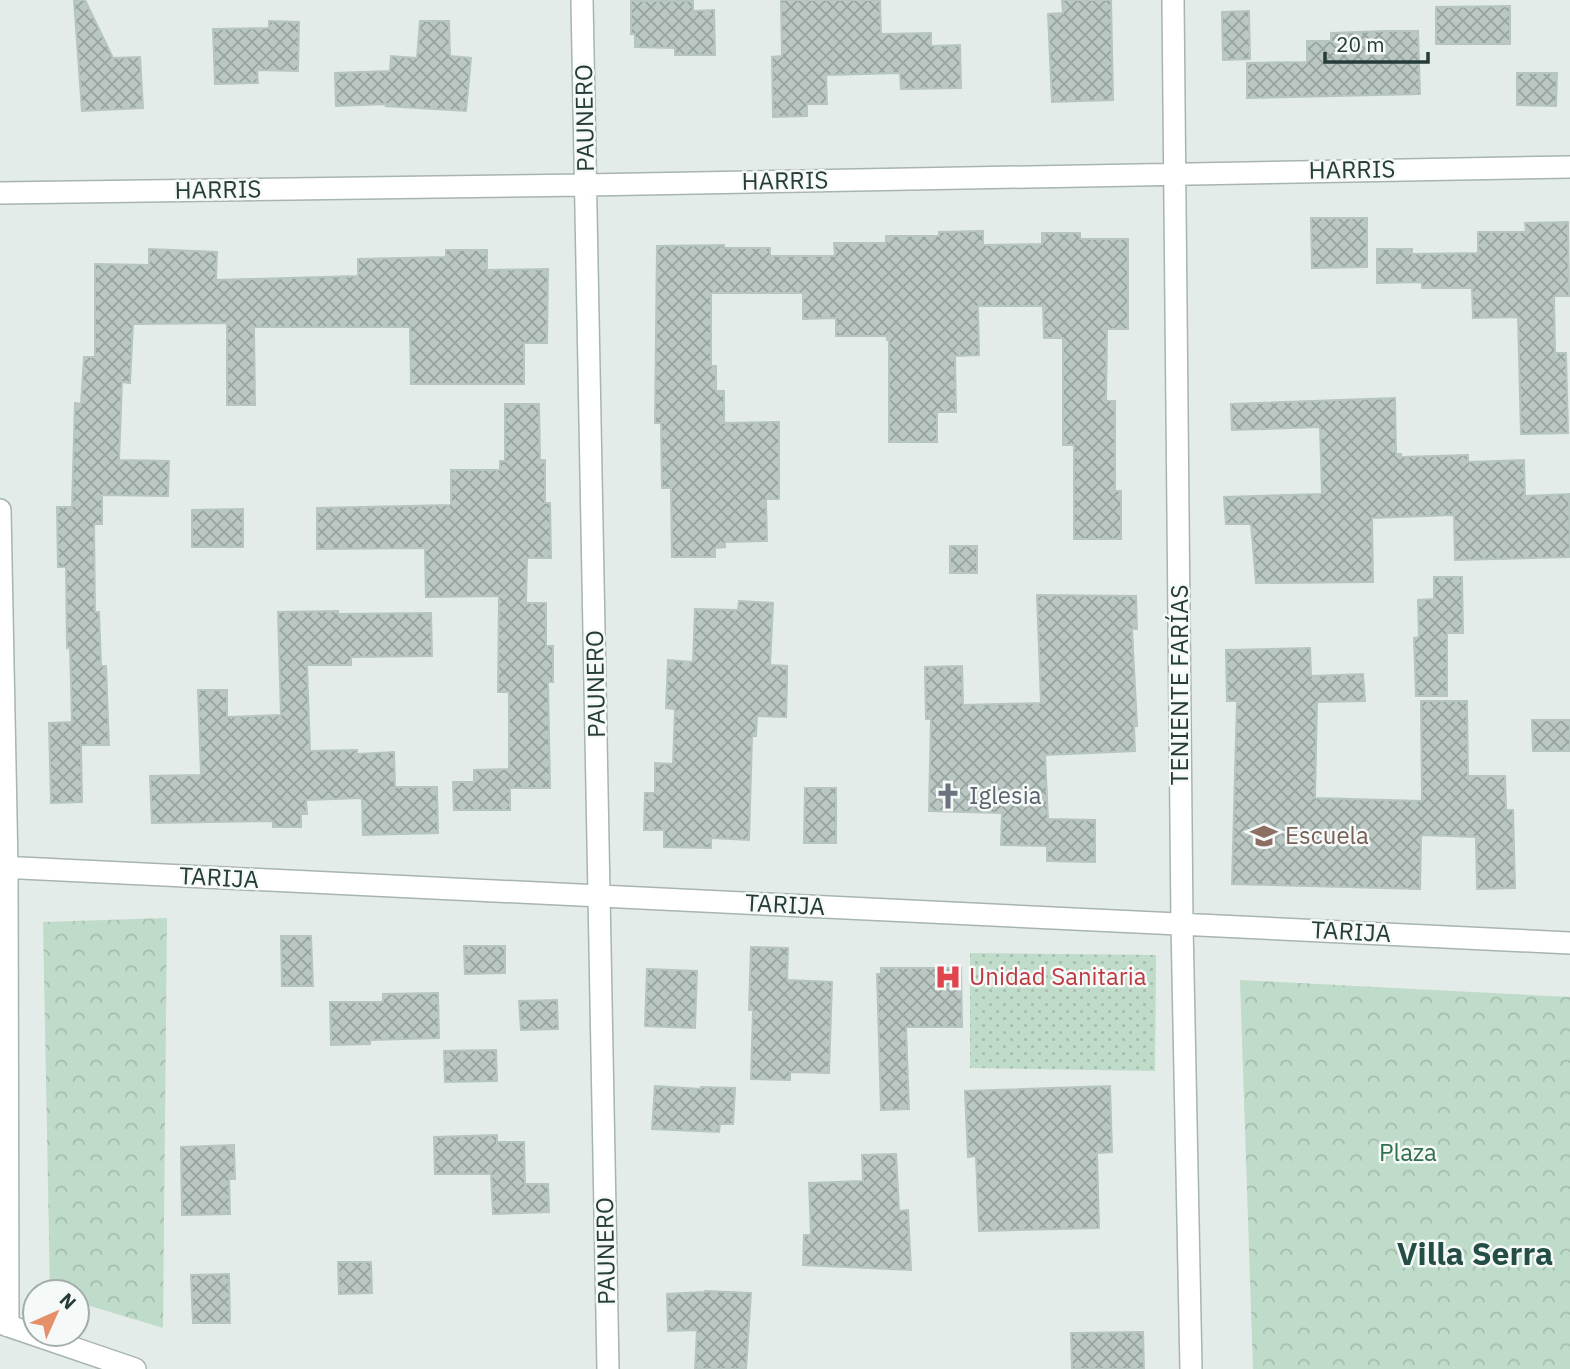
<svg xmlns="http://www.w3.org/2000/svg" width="1570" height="1369" font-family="'IBM Plex Sans',sans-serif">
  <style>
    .grass { fill: url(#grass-dots) }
    .park { fill: url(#park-crowns) }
    .building { fill: url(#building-cross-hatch); stroke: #b7c5c0; stroke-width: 2 }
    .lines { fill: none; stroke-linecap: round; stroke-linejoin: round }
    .minor-casing { stroke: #a7b4b0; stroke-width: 24 }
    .minor { stroke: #fff; stroke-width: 21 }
    .labels { text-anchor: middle; stroke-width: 5; stroke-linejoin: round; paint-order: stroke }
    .street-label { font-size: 24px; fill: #253c38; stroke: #f5f9f7 }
    .worship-label { font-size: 24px; fill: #5b616d; stroke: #f5f9f7; text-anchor: start }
    .education-label { font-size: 24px; fill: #785e54; stroke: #f5f9f7; text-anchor: start }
    .health-label { font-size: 24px; fill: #be3a42; stroke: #f5f9f7; text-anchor: start }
    .park-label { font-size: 24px; fill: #336f4f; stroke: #f5f9f7 }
    .district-label { font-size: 32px; font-weight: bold; fill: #234d45; stroke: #f5f9f7 }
  </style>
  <defs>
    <pattern id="grass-dots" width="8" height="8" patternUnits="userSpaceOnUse" patternTransform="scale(1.75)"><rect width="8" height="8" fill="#bfdbc9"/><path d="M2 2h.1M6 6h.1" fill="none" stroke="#a4bdad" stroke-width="1.8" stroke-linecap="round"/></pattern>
    <pattern id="park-crowns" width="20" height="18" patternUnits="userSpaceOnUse" patternTransform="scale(1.75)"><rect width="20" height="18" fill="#bfdbc9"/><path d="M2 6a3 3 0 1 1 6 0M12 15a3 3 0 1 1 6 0" fill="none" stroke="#a4bdad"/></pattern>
    <pattern id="building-cross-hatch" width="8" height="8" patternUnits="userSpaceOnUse" patternTransform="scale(1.75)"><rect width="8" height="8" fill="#bac7c2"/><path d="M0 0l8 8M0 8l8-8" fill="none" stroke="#97a39f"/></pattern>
  </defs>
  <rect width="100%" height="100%" fill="#e4ece9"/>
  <!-- grass -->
  <path class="grass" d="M970 953 1156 955 1155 1071 970 1068Z"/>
  <!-- park -->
  <path class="park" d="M167 918 163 1328 77 1302V1292H50L43 922Z
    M1240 980 1570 997V1369H1253Z"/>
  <!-- building -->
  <path class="building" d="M74 0H85L113 58 140 57 143 108 82 111Z
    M781 0H880L881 34 931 33V46L960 45 961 88 901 89 900 73 826 75 827 104H807V116L773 117 772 57 782 56Z
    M1062 0H1111L1113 100 1052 102 1048 14 1063 13Z
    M631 1H693V11L714 10 715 55H675V48L635 47V34H631Z
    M1510 6V44H1436V7Z
    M1249 11 1250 59 1223 60 1222 12Z
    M269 21 299 22 298 71 257 70 258 83 215 84 213 29 269 28Z
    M420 21H449L450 56 471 58 466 111 386 106 387 104 336 106 335 73 390 71 391 56 417 58Z
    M1384 31H1418L1420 94 1247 98V63L1307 62V41H1331V33Z
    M1517 73H1557L1556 106 1517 105Z
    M1311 218H1367V267L1312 268Z
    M1568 222 1569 296H1554L1555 353H1566L1568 433 1521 434 1518 317 1473 318 1472 288H1422V282L1377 283V249H1412V254L1478 253V232H1526L1525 223Z
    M983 231V245L1042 244V233H1080V239H1128V329H1107L1106 401H1115V491H1121V539H1074V445H1063V338H1044L1043 306H978L979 355 955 356 956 412H937V442H889V340H887V336H836V318L803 319V293H711V366H716V391H724V423L779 422V499H766L767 541 725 542V547L715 548V557H672L671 488H662L661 423H655L657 246 724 245V248H770V256H835L834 243H886V236H939V232Z
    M149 249 217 252 216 280 358 276V259L446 257V250H487V270L548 269 547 343H524V384H411L410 327H254L255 405H227V323L133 324 130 383 122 382 119 460 169 461 168 496 102 495V524H94L95 612H99L101 666H106L109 745H81L82 802 51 803 49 723 72 722 70 647 67 648 66 567H58L57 507H72L75 403 81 404 84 357H95V264L149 265Z
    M1395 398 1396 454H1401V457L1468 455V462L1524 460 1525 496 1569 494 1570 557 1455 560 1454 515 1372 518 1373 582 1256 583 1251 524H1226L1224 497 1322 494 1320 427 1232 430 1231 404Z
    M505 404H539L540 460H545V503H550L551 558H527L526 603H546V646H553V682H548L550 788H510V810H454L453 782H474V770L509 769V692H498L499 596 426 597 425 548 317 549V508L451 505V470H500V461H505Z
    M243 509V547H192V510Z
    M950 546H977V573H950Z
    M1434 577H1462L1463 633H1447V696H1416L1414 638 1419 637 1418 600 1434 599Z
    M1037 595 1136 596 1137 629H1132L1137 726H1134L1135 751 1045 755 1048 819 1095 820V862L1047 861V846L1001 845 1002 813 929 811 931 719H926L925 667 962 666 963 705 1041 703Z
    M739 601 773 603 770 665 787 666V680L786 717 757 716 756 736H752L749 840 711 838V848L664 847V830H644L645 793H655V763L673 764 675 709 666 708 668 660 693 662 695 609 738 610Z
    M338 611V614L431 613 432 656 351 657V665H307L310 751 357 750V754L394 752 395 787H437L438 833 363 835 362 798 306 800 307 814H301V827H273V821L152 823 150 776 201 775 198 690H227V717L281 715 278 612Z
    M1310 648 1311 676 1363 674 1365 701 1317 702 1315 798 1422 801 1421 701H1467L1468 776H1505L1506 810H1513L1515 888 1477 889 1476 837 1421 835 1420 889 1232 884 1237 701H1227L1226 650Z
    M1532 720H1570V751H1533Z
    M805 788H836V843H804Z
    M281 936H311L313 986H282Z
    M464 946H505V973L465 974Z
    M751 947 788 948 787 980 832 982 829 1073 790 1072V1080L751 1079 753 1010H749Z
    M881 968H961L962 1027H906L909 1109 881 1110 877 974H881Z
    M647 969 697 971 695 1028 645 1026Z
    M438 993 439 1038 370 1040V1044L331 1045 330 1002H383V994Z
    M557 1000 558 1029 521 1030 519 1001Z
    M496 1050 497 1081 445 1082 444 1051Z
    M655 1086 701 1089V1087L735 1088 733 1124H720L719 1132 652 1129Z
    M1110 1086 1112 1152 1097 1153 1099 1228 979 1231 976 1156 968 1157 965 1091Z
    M497 1135V1142H524L525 1184H548L549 1212 493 1214 491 1174H435L434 1137Z
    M234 1145 235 1179H229L230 1214 182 1215 181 1147Z
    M896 1154 899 1211 908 1210 911 1270 803 1265 804 1235H811L809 1183 863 1181 862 1155Z
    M338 1262H371L372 1293 339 1294Z
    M229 1274 230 1323H193L191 1275Z
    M705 1291 751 1293 746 1369H695L697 1330 668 1331 667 1294 705 1292Z
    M1143 1332 1144 1369H1072L1071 1333Z"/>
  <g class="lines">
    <!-- minor casing -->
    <g class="minor-casing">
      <path id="minor" d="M582 0 608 1369
        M1173 0 1182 924 1191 1369
        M0 193 586 185 1570 167
        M0 510 7 868 8 1326
        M0 867 1570 943
        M0 1323 135 1369"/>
    </g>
    <!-- minor -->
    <use href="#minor" class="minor"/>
  </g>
  <!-- icons -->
  <defs>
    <g id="church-bare" transform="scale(2.1)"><path d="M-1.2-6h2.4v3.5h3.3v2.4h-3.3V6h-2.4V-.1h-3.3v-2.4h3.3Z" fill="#6b7280" stroke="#f5f9f7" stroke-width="2.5" paint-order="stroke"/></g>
    <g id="school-bare" transform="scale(2.1)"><path d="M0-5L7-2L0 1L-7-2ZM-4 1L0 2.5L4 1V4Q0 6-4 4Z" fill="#8d6e63" stroke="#f5f9f7" stroke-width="2.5" paint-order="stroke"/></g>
    <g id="hospital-bare" transform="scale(2.1)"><path d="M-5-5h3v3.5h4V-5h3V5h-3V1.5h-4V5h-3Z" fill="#e0444e" stroke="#f5f9f7" stroke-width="2.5" paint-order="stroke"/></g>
  </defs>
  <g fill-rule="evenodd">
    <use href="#church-bare" x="948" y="796"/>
    <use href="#school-bare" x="1264" y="836"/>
    <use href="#hospital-bare" x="948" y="977"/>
  </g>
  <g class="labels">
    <!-- street labels -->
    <g class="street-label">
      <text transform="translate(585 118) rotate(-91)" y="8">PAUNERO</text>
      <text transform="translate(1352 170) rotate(-1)" y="8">HARRIS</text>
      <text transform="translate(785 181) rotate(-1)" y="8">HARRIS</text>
      <text transform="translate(218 190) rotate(-1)" y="8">HARRIS</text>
      <text transform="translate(596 684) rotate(-91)" y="8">PAUNERO</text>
      <text transform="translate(1180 685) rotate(-90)" y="8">TENIENTE FARÍAS</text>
      <text transform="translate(219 878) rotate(3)" y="8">TARIJA</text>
      <text transform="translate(785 905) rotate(3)" y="8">TARIJA</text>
      <text transform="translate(1351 932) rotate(3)" y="8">TARIJA</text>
      <text transform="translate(606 1251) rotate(-91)" y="8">PAUNERO</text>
    </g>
    <!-- worship labels -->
    <g class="worship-label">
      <text x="969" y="804">Iglesia</text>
    </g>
    <!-- education labels -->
    <g class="education-label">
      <text x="1285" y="844">Escuela</text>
    </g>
    <!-- health labels -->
    <g class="health-label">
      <text x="969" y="985">Unidad Sanitaria</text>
    </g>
    <!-- park labels -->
    <g class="park-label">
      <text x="1408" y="1161">Plaza</text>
    </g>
    <!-- district labels -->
    <g class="district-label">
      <text x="1475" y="1265">Villa Serra</text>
    </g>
  </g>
  <!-- north arrow -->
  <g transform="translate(56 1313) rotate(45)"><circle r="33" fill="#f5f9f7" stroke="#a2adab" stroke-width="2"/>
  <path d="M0-5L12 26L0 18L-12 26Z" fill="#e5906a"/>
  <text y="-10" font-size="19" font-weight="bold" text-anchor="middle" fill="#253c38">N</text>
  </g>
  <!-- scale -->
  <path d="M1325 52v10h103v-10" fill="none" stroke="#253c38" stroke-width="3.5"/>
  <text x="1336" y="52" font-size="21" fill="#253c38" stroke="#f5f9f7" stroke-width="5" paint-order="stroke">20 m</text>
</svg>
